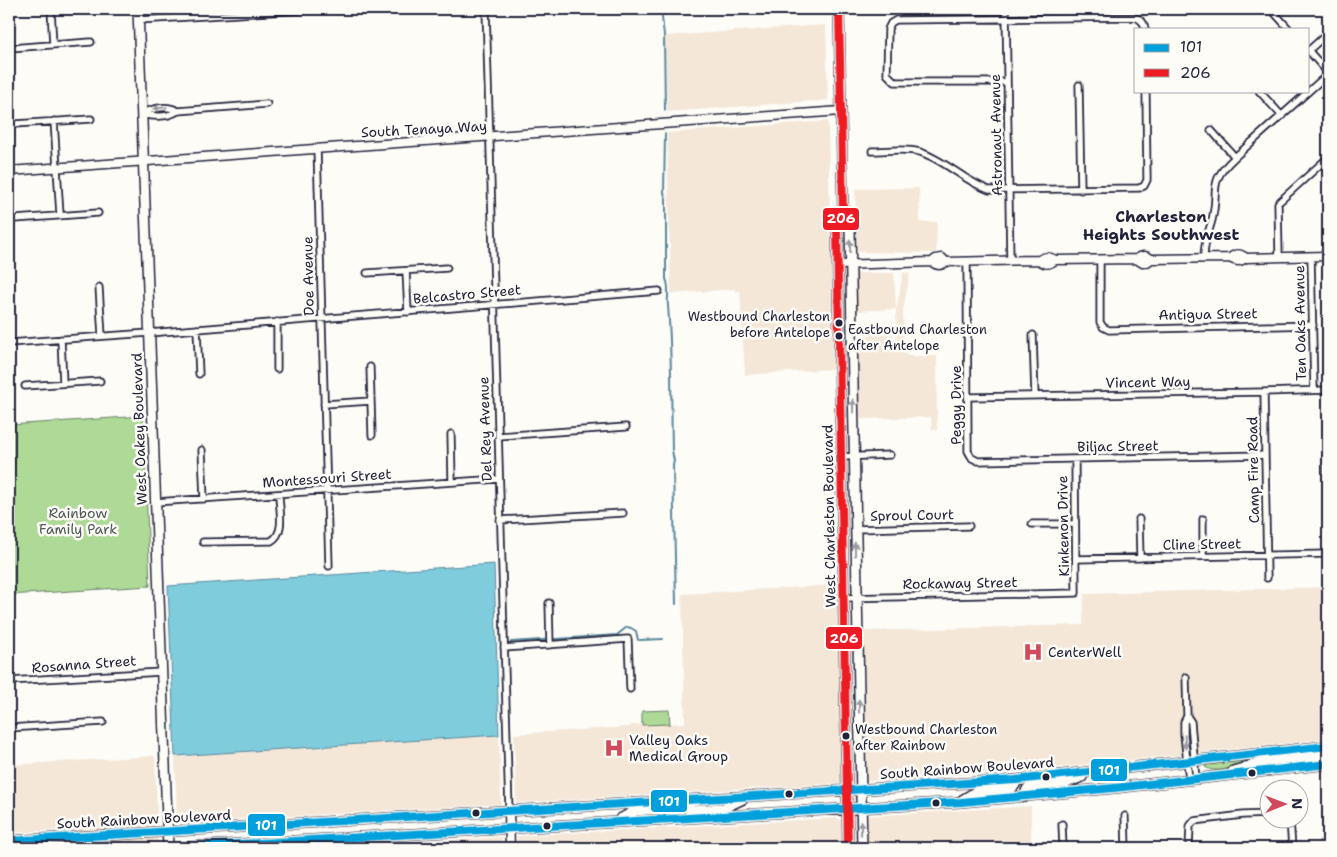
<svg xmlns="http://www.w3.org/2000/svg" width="1337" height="857" viewBox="0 0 1337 857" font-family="'Shantell Sans',sans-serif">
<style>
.built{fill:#f4e7d8}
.green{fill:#aed996;stroke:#687e68}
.water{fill:#7fccdd;stroke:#5a889c}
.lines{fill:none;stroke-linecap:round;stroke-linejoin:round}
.stream{stroke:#5a889c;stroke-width:2}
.minor-casing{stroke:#22223b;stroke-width:9}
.tertiary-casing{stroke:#22223b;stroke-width:11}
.secondary-casing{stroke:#22223b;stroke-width:12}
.primary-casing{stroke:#22223b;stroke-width:12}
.minor{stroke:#fdfcf7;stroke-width:5.5}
.tertiary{stroke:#fdfcf7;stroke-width:8}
.secondary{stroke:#fdfcf7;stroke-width:9}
.primary{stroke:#fdfcf7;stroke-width:9}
.bus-1-casing{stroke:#fdfcf7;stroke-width:11}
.bus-2-casing{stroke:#fdfcf7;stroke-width:11}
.bus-1{stroke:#00a0dc;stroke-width:8}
.bus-2{stroke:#ed1b24;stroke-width:8}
.oneway{fill:#9a9aa2}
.bus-dot{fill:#22223b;stroke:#fdfcf7;stroke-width:2}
.labels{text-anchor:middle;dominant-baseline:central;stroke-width:5;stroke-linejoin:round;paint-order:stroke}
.bus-label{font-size:13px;fill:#22223b;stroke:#fdfcf7;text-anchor:start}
.street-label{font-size:14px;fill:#22223b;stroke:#fdfcf7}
.park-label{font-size:14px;fill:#4c5956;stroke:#fdfcf7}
.poi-label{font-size:14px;fill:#22223b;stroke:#fdfcf7;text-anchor:start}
.quarter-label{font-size:16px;font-weight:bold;fill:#22223b;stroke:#fdfcf7}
.line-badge{stroke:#fdfcf7;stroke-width:2}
.badge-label{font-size:14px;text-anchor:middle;font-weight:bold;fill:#fff}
</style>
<rect width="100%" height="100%" fill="#fdfcf7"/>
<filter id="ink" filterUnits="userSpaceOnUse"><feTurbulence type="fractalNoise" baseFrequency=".02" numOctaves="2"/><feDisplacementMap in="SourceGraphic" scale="10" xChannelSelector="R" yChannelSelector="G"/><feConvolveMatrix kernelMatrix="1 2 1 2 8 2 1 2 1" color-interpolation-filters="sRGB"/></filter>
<g filter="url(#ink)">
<path class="built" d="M826,25L828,100L667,112L665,36Z
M828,121L833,369L745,375L740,291H735V289L671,294L667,133Z
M919,188L920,222H937L936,253L859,252L857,249L855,189Z
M856,273H894L896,309L857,311Z
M903,273H910L903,310L904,352L908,356H937V430H932L931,417L860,419L858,340L866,339V335L893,334V339H897L896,311Z
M838,585L841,783L516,803L514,734L630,727L631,725L685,723L682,594Z
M1328,587V739L1065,767L867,781L864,631L1083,625L1084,594Z
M499,735L501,804L177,823L175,756Z
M155,756L158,848H63L61,830L9,833V765Z
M1031,806V848H868V816Z
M837,818L841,821L842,848H517V836Z
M502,837V848H324L380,845Z"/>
<path class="green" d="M143,416L150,586L9,595V425Z
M669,710L670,724L642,725V711Z
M1328,752C1303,755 1270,756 1246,762C1234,766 1217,775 1205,767L1206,765Z"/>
<path class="water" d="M494,564L499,735L175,756L168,586Z"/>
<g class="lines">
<path class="stream" d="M661,9L664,35L665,110
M665,134L664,193L666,198V279C670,287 667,297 668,306C672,354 671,402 672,450L674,461L673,465L676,604
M640,640L663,639
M508,644H511V642L617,635L627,627L631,628L636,631L638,640"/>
<defs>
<path id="minor" d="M51,9L53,45
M486,9L509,811
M1006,9L1010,261
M1271,9L1289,29
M139,20L317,9
M10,48L91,42
M1308,50L1328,73
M1308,51L1328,33
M1007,82H895L887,74L888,29L891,23L896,20L1134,17C1141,19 1144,22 1145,29
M1079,85L1081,190
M1259,91L1282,116
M141,114C154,117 167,118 178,111L267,104
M141,114C153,108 166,104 178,111
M54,121L60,215
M15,124L91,119
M1211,130L1235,157
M317,148L329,566
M872,151C887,151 906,148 920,152C945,160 964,181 989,190L1139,188L1144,186L1147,180L1146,91
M15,219L98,213
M1279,257L1278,203L1323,162
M1311,257L1314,390
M1204,258C1204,241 1208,235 1212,220C1220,188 1206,184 1235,157L1328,74
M1100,259V322L1103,327L1109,330L1313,325
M967,261L968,451L972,458L978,461L1265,455
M406,271L408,312
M367,273L447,268
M99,287L102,336
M277,322V369
M197,329L199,374
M1033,335L1035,396
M61,339L63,383
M9,343L149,333L659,291
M370,367L372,435
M25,386L100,381
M1264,392L1267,578
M969,397L1264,392L1328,390
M324,404L371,401
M451,434L452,481
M498,436L626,427
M202,450L204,499
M841,457L890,455
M1328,462V494
M155,502L499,479
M1139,519L1140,558
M1203,519V556
M500,520L623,513
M1032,524H1075
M855,529L969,526
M203,542L271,541C286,533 279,509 279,494
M1076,559L1328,554
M844,598L1076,593L1075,459
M549,603L550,645
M504,648L628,639L630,689
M1186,677L1187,716L1184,722V735L1189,779
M9,681L161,672
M1187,716L1191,722L1196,779
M9,728L103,722
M1125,816L1126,848
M1290,820L1292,848
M1062,824L1063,848
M1189,848L1190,826L1194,821L1243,815L1270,814"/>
<path id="tertiary" d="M9,171L841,111
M1230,258C1236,253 1240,253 1246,258
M1137,259L1141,262H1147L1151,259L1230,258C1237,262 1240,262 1246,258L1328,256
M1039,260C1045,265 1049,265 1055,260
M932,262C937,266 941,266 946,262L1039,260C1045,256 1049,256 1055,260L1137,259C1142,255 1146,255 1151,259
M838,265L932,262L936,259L942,258L946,262
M509,811L510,848"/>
<path id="secondary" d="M138,9L168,848"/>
<path id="primary" d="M839,9L843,214L837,228L848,848
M843,214L850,228L862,848
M1233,771L1267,761L1328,755
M1024,797L1027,789L1031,787L1063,784L1082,777
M962,800L975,792L1011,789L1015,785L1016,780
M688,817L691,810L724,808L743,799
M620,819L635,811L685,807L690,804L691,800
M9,841L1016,780L1328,746
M174,848L961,802L1114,788L1328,764"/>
</defs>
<use href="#minor" class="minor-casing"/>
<use href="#tertiary" class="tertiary-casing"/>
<use href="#secondary" class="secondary-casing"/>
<use href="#primary" class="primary-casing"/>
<use href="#minor" class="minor"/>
<use href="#tertiary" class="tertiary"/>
<use href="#secondary" class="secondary"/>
<use href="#primary" class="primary"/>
<defs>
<path id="bus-1" d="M9,841L1016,780L1328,746
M174,848L961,802L1114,788L1328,764"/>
<path id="bus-2" d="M839,9L843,214L837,228L848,848"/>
</defs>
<use href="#bus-1" class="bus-1-casing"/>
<use href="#bus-2" class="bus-2-casing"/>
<use href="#bus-1" class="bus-1"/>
<use href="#bus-2" class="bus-2"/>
</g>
<defs><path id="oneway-solid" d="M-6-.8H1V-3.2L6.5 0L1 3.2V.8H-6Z" transform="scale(1.25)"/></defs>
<g class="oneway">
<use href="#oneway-solid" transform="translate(160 108) rotate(174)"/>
<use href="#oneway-solid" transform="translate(850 246) rotate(-91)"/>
<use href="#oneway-solid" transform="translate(853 406) rotate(-91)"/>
<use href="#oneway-solid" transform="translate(855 549) rotate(-91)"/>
<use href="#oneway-solid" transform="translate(859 706) rotate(-91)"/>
<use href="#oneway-solid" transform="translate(1185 742) rotate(87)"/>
<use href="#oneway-solid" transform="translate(861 828) rotate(-91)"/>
</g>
</g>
<defs>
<symbol id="hospital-bare" viewBox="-9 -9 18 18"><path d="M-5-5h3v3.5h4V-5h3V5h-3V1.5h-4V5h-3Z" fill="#d1495b" stroke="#fdfcf7" stroke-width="2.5" paint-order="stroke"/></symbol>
</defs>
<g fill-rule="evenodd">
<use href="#hospital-bare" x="1019" y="638" width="28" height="28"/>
<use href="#hospital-bare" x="600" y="734" width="28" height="28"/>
</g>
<g class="bus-dot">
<circle cx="839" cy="323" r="4.5"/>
<circle cx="839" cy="336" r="4.5"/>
<circle cx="846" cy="736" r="4.5"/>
<circle cx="1252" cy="773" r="4.5"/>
<circle cx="1046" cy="777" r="4.5"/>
<circle cx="789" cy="794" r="4.5"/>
<circle cx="936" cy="803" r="4.5"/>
<circle cx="476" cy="813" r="4.5"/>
<circle cx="547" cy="826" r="4.5"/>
</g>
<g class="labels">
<g class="bus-label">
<text x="830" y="316" text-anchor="end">Westbound Charleston<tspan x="830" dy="16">before Antelope</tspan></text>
<text x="848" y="329">Eastbound Charleston<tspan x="848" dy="16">after Antelope</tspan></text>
<text x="855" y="729">Westbound Charleston<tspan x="855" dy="16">after Rainbow</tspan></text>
</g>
<g class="street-label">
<text transform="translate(424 129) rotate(-3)">South Tenaya Way</text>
<text transform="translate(996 135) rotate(-91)">Astronaut Avenue</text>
<text transform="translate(308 276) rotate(-91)">Doe Avenue</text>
<text transform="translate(467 294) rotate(-5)">Belcastro Street</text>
<text transform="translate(1208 314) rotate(-1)">Antigua Street</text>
<text transform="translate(1300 323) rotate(-91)">Ten Oaks Avenue</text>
<text transform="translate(1148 382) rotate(-1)">Vincent Way</text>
<text transform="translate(956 405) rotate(-90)">Peggy Drive</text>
<text transform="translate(139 429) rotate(-92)">West Oakey Boulevard</text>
<text transform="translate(485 429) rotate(-92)">Del Rey Avenue</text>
<text transform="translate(1118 446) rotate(-1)">Biljac Street</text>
<text transform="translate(1253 470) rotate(-91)">Camp Fire Road</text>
<text transform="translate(327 478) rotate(-4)">Montessouri Street</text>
<text transform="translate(912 515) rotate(-1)">Sproul Court</text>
<text transform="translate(829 516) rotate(-91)">West Charleston Boulevard</text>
<text transform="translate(1063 526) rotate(-91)">Kinkenon Drive</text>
<text transform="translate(1202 544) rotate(-1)">Cline Street</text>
<text transform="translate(960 583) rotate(-1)">Rockaway Street</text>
<text transform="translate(84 664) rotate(-4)">Rosanna Street</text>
<text transform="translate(967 768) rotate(-4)">South Rainbow Boulevard</text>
<text transform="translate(144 819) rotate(-3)">South Rainbow Boulevard</text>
</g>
<g class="park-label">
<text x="78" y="513">Rainbow<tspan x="78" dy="16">Family Park</tspan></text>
</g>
<g class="poi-label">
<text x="1048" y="652">CenterWell</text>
<text x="629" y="740">Valley Oaks<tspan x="629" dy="16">Medical Group</tspan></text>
</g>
<g class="quarter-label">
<text x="1161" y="216">Charleston<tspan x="1161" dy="18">Heights Southwest</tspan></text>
</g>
</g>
<g class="line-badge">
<rect x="822" y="207" width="38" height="24" rx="5" fill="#ed1b24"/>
<rect x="825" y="626" width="38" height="24" rx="5" fill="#ed1b24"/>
<rect x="1090" y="758" width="38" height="24" rx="5" fill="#00a0dc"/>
<rect x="650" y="789" width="38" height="24" rx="5" fill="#00a0dc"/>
<rect x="247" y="813" width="39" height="24" rx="5" fill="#00a0dc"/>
</g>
<g class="badge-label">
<text x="841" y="223">206</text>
<text x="844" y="643">206</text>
<text x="1109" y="775">101</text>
<text x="669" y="806">101</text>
<text x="266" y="830">101</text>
</g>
<rect width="1337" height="857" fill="none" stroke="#fdfcf7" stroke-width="30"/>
<rect x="15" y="15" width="1307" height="827" fill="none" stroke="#22223b" stroke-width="2" filter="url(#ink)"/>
<rect x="1134" y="28" width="175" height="65" fill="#fdfcf7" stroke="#a5a5ac"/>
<rect x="1144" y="44" width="25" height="8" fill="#00a0dc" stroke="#a5a5ac"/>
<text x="1180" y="52" font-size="15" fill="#22223b">101</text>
<rect x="1144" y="69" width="25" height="8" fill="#ed1b24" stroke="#a5a5ac"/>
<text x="1180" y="78" font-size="15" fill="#22223b">206</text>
<g transform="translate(1284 804) rotate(89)"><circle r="24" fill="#fdfcf7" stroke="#a5a5ac"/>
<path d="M0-4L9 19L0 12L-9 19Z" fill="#d1495b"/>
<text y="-8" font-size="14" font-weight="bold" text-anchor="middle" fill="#22223b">N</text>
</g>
</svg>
